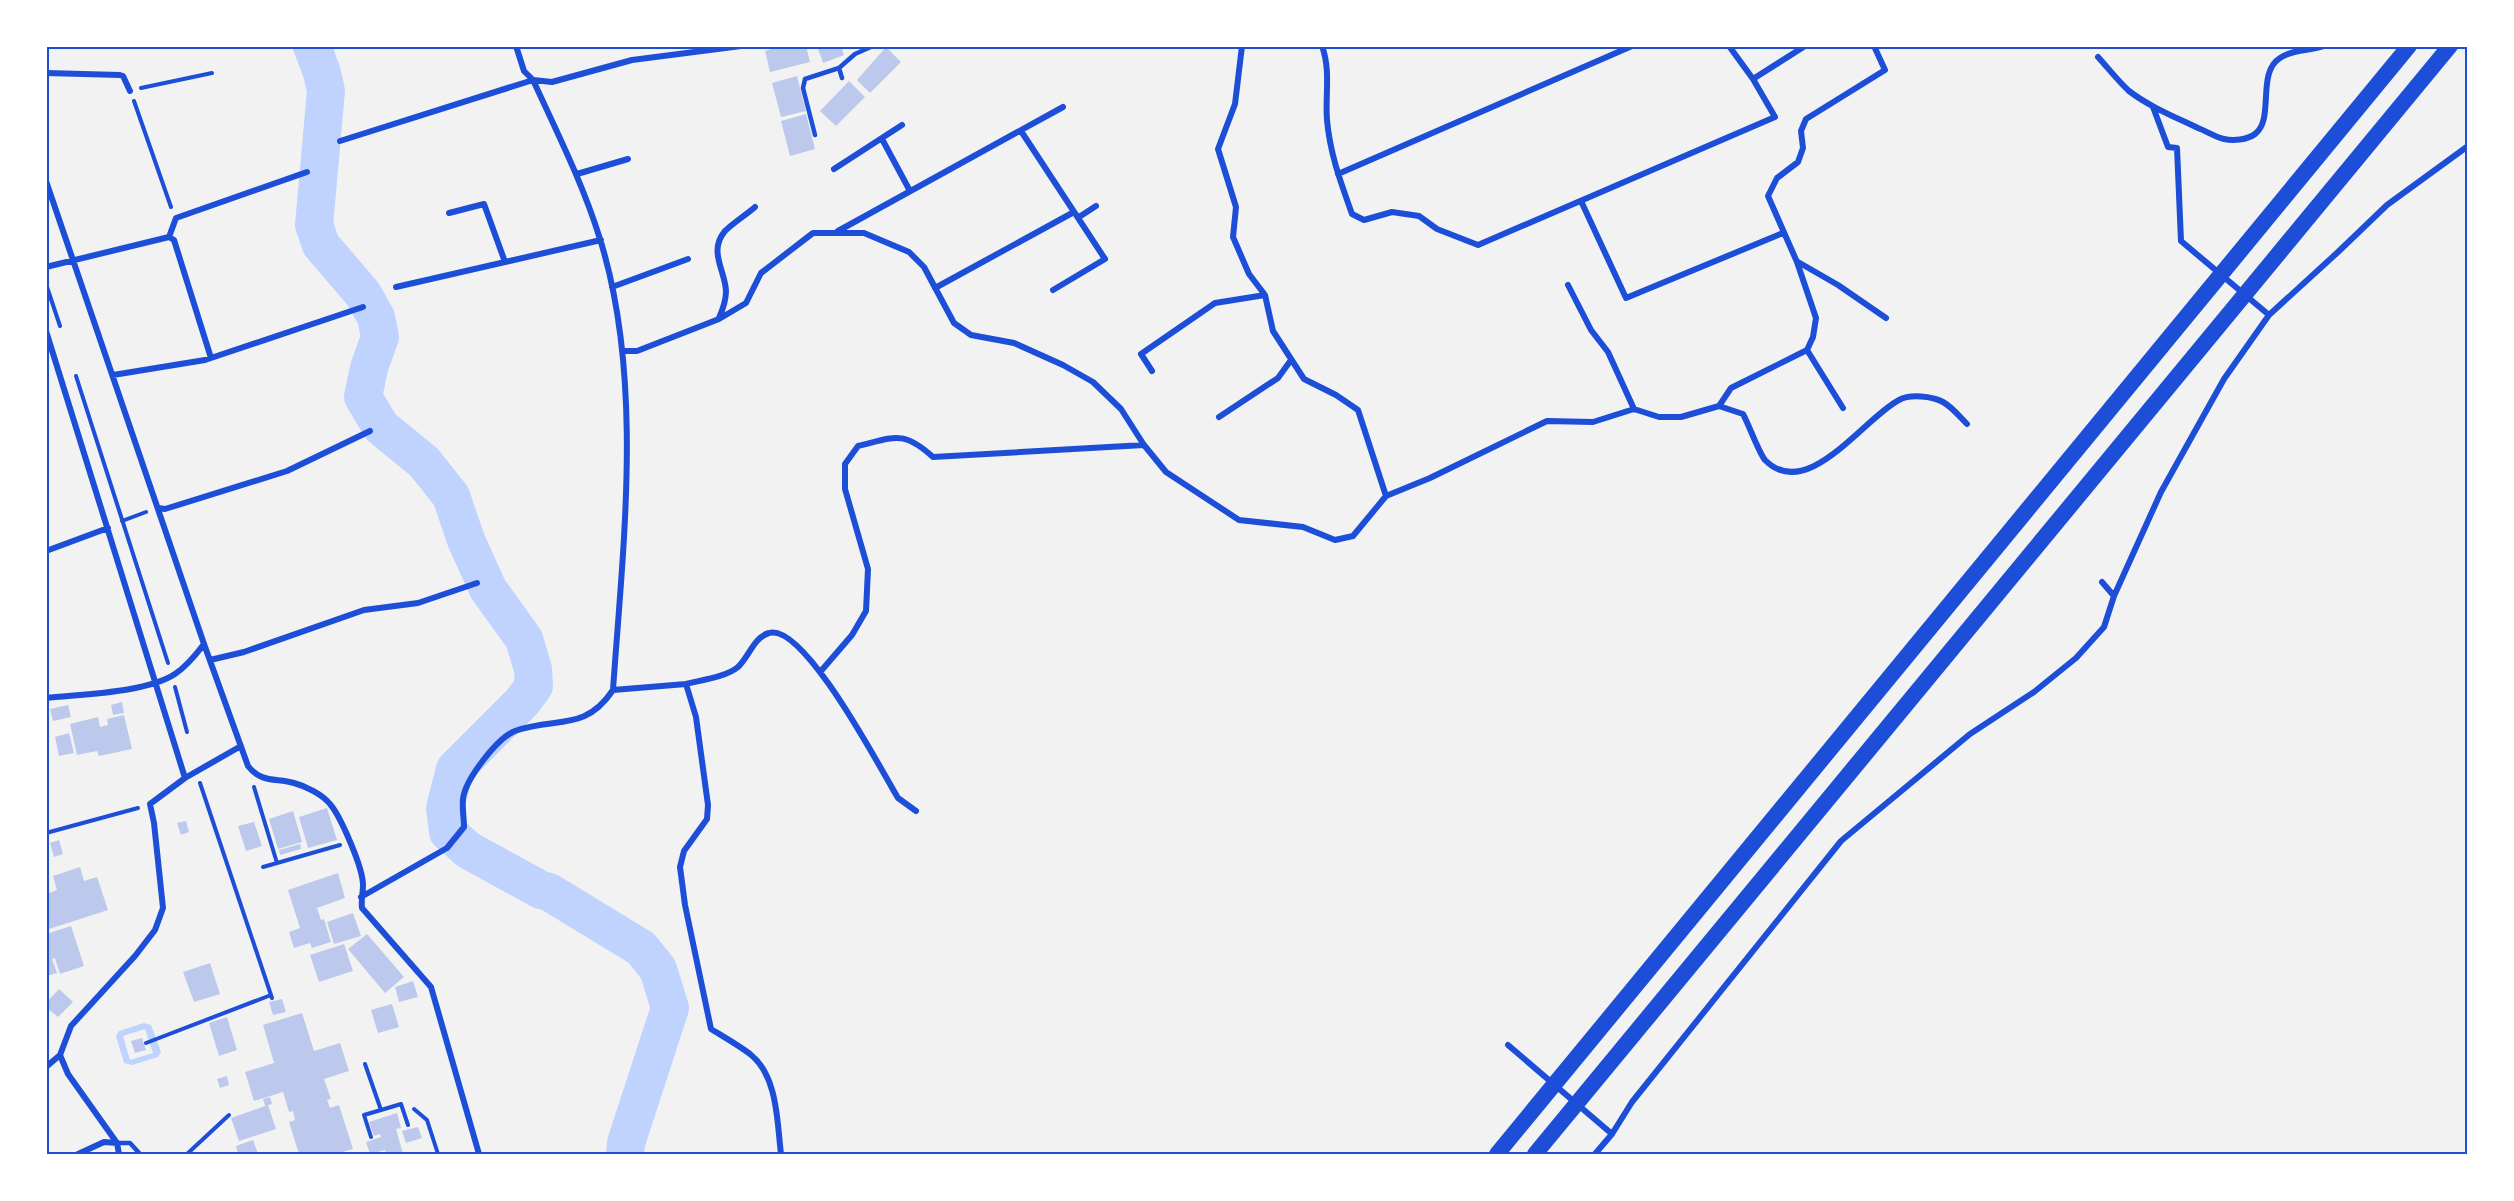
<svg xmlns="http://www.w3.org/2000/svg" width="2514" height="1201" viewBox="0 0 2514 1201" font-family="'Noto Serif',serif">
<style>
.water{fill:#bfd3fe;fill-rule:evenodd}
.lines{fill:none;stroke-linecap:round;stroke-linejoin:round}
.river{stroke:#bfd3fe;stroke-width:38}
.building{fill:#bdc9ec}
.path{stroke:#1d4ed8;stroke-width:4}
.service{stroke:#1d4ed8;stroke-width:4.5}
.minor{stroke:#1d4ed8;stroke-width:6}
.motorway{stroke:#1d4ed8;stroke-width:16}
.neatline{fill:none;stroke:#1d4ed8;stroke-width:2}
</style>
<rect width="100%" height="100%" fill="#f2f2f2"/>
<path class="water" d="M144,1023L151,1025L161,1052L158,1057L132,1065L124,1063L116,1036L119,1031ZM145,1029L153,1053L130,1060L123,1036Z"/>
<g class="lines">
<path class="river" d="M312,46L322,73L326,91L314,225L321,245L363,294L376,317L380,337L369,368L363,397L381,427L424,462L451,496L466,540L488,589L524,639L533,669L534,686L522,702L455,769L445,808L448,832L468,850L541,890L549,892L641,948L658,969L670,1008L626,1143L625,1154"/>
</g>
<path class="building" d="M782,46H806L810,62L770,72L765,51Z
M817,46H841L844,55L823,63Z
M886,47L901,62L870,93L857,80Z
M797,76L806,111L781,117L772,83Z
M849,81L865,97L836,126L820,111Z
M806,114L815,149L790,156L781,121Z
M122,702L124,713L113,715L111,705Z
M68,705L71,717L53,721L50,709Z
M124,715L132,749L99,756L97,751L77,755L70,724L98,717L100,727L108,725L107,719Z
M69,733L74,753L59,756L55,737Z
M327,808L337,840L308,848L299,817Z
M293,811L302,842L278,849L269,819Z
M186,821L189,832L181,835L177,823Z
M254,822L262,846L246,851L238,826Z
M59,840L63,854L54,857L50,843Z
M300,844L301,849L280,855L279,850Z
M80,867L84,881L97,877L108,910L46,930V894L57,890L53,876Z
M338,873L345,898L317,908L321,920L324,919L331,942L312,948L310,943L294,948L289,932L300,928L288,890Z
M353,913L361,936L334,944L327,922Z
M71,926L84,966L60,974L55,958L52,959L57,973L46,976V934Z
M367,934L404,977L385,993L348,949Z
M344,944L353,971L319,982L310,955Z
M210,963L220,994L194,1002L183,972Z
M413,981L418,997L399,1002L395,987Z
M59,989L73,1002L58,1017L46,1007V1003Z
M282,999L286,1012L273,1015L269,1002Z
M392,1004L399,1027L378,1033L371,1010Z
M302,1013L314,1051L340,1043L349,1071L324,1079L331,1099L327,1100L330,1108L339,1105L353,1149L335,1154H299L289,1122L295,1120L293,1111L289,1112L283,1092L254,1101L245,1072L274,1063L263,1025Z
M227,1017L237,1050L219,1056L209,1023Z
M142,1038L146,1050L135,1053L131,1041Z
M227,1076L229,1085L220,1088L217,1079Z
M270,1097L272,1104L268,1105L276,1129L239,1141L231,1118L265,1106L263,1099Z
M397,1113L401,1128L396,1129L403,1154H386L385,1150L370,1154L366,1142L381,1137L380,1134L374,1136L369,1122Z
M418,1127L422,1138L406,1143L402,1131Z
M253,1140L258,1154H238L236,1146Z"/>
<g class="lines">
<path class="path" d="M141,88L212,73
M134,101L171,207
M46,284L60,326
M76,376L168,663
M122,521L146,512
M175,687L187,732
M200,783L272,998
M254,787L277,863L340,845
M46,833L138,808
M263,867L277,863
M146,1043L271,995
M365,1064L381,1110L364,1115L371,1137
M414,1109L427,1120L438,1154
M381,1110L401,1104L408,1125
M187,1154L229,1115"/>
<path class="service" d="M839,68L842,78
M815,135L803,88L805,79L839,68L855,54L873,46
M117,1143H130L140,1154"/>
<path class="minor" d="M1242,46L1235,104L1218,149L1236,207L1233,237L1249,274L1265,295L1273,331L1304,379L1336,395L1358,410L1386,496
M1322,46C1331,71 1325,95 1327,120C1330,154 1341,183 1352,214L1364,220L1392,212L1419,216L1437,229L1478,245L1775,117L1753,79L1729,46
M2098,57C2108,68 2118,81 2129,91C2150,107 2175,117 2198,128C2206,131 2215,137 2224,139C2233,141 2247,140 2255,134C2275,119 2256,73 2280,58C2293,49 2310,51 2324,46
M46,73L120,75L123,76L130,91
M1753,79L1805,46
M2153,107L2168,147L2177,148L2181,241L2269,315
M1021,131L1105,259L1053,290
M882,139L910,191
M340,141L533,80L552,82L632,60L741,46
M834,169L902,125
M577,174L628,159
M1338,174L1632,46
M46,181L204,644L248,766C261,783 275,778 294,783C305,786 322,794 330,804C341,817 363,868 363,885C363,893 361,900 362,908L431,987L479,1154
M1581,201L1626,298L1783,233
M449,213L484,204L505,262
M1079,217L1096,206
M838,231L1063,107
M169,237L174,240L211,358
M1798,262L1838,285L1886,318
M46,267L169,237L176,218L307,172
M1568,285L1591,330L1608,352L1634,409
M396,287L601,240
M612,287L688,259
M935,288L1074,212
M719,318C723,309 726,301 726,291C725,270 708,251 725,231C734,222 746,215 755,207
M46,331L185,778
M1807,350L1843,408
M623,351H637L719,319L746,303L761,273L813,233H864L909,252L924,267L954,323L971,335L1014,343L1063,365L1093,382L1121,409L1144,445L1166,472L1239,520L1303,527L1335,540L1353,536L1386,496L1430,478L1547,421L1593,422L1634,409L1659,417H1681L1719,406L1743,414C1749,425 1759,453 1765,460C1807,503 1864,418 1899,400C1910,394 1932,396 1943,402C1952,407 1960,417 1967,424
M1152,371L1141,354L1215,303L1265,295
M113,375L205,360L363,307
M1719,406L1731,388L1807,350L1813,337L1816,318L1797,262L1768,196L1777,178L1798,162L1803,148L1801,131L1806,119L1885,70L1874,46
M1219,417L1278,378L1291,360
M158,508L165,509L287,471L370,431
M46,551L108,528
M2102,582L2114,596
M210,660L244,652L364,610L418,603L477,583
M821,671L852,635L866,611L868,569L845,489V464L858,446C895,437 903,430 933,457L1144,445
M686,684C702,680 726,677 738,667C749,657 754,637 769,633C804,622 881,770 898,798L916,811
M613,690L686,684L696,717L708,805L707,819L684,851L680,867L685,905L711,1029C724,1037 738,1045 750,1054C778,1076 777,1122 781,1154
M46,698C81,694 146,693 175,674C187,666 195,656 204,644
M361,897L447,848L464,827C464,818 462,808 463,799C465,780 497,738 515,731C556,716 584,733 613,690C623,545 644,380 600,239C583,184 557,132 533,80L524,71L516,46
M1508,1045L1612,1134
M60,1055L68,1074L117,1143L119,1154
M46,1067L60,1055L71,1026L135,956L155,930L163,908L154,823L150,804L185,778L241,746
M78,1154L104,1142L117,1143
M1595,1154L1612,1134L1632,1102L1841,841L1970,734L2034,692L2076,658L2104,627L2114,596L2161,492L2224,379L2269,315L2338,252L2387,205L2468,146"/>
<path class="motorway" d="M1497,1154L2409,46
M1535,1154L2450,46"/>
</g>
<rect width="2514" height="1201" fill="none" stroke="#ffffff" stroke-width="96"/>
<rect x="48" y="48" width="2418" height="1105" class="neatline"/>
</svg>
